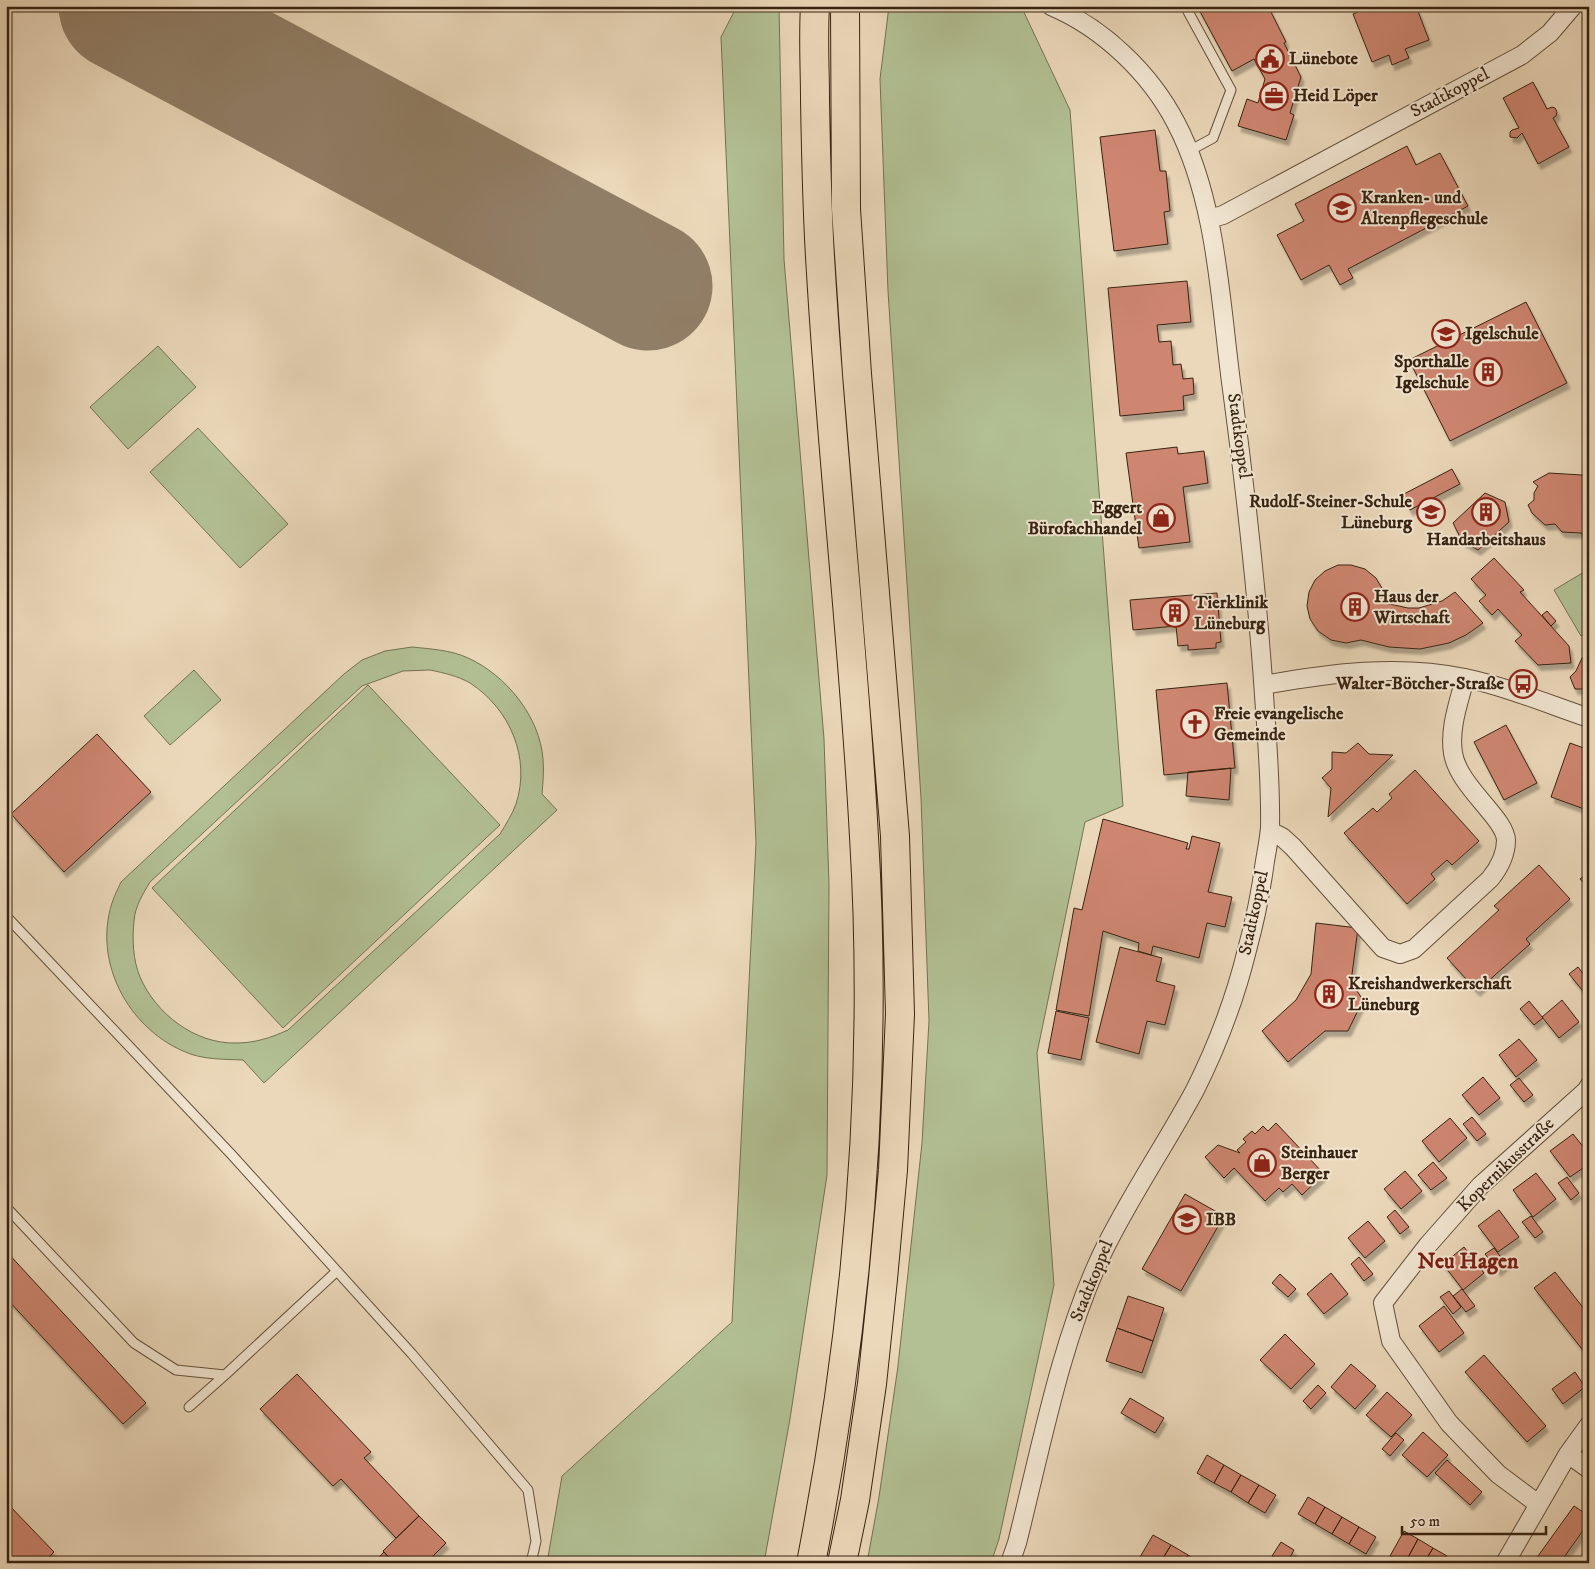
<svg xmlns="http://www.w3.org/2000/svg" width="1595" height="1569" viewBox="0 0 1595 1569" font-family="'IM FELL DW Pica',serif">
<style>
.green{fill:#b2c094;stroke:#747252;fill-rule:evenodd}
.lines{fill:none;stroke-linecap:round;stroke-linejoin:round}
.runway{stroke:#917e66;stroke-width:129}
.building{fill:#ce8671;stroke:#372311;filter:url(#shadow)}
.lane-casing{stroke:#64503b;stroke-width:11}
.street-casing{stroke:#64503b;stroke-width:20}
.highway-casing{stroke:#372311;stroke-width:30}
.lane{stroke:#f2e6d2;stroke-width:9}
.street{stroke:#f2e6d2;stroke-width:18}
.highway{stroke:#ebd8ba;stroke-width:28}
.labels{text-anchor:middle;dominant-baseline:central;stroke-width:4;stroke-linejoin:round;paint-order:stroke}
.poi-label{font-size:18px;font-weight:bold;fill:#372311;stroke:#f2e6d2;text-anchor:start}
.street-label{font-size:18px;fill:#372311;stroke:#f2e6d2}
.district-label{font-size:22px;font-weight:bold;fill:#7a1f14;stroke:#f2e6d2}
</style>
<defs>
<filter id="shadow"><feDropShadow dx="3" dy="5.5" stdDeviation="1" flood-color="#0004"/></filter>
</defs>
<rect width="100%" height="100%" fill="#ebd8ba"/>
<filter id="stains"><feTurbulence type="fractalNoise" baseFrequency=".004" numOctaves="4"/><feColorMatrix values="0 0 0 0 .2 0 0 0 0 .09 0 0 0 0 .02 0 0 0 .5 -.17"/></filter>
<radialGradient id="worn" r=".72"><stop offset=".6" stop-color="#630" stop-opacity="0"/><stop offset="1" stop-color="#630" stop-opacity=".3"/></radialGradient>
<path class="green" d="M737,6H779L784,259L824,739L829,884L827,1175L790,1419L764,1563H547L562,1476L732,1322L756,843L721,37Z
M889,6H1021L1070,110L1123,806L1085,822L1037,1053L1054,1285L999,1539L991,1563H867L879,1497L898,1366L922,1143L929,1021L921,798L888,291L880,79Z
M158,346L196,387L128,449L90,407Z
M198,428L288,524L240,568L150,472Z
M1584,572L1589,581V631L1581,636L1554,590Z
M412,647C431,649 451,650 468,658C506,675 540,717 543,759C544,771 543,783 542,794L557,810L264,1083L243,1060C223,1059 202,1060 183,1051C128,1027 93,962 112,903C114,896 118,889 121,882L344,674L362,660L385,651ZM430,670C444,673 458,676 470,683C510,709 531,758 516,804C512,815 506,824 500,834L288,1030C270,1038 255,1043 236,1043C195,1044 156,1014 140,977C133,960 132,939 134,921C135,906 143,894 150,882L362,686L403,671Z
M194,670L221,700L170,745L144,716Z
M368,685L500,825L283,1028L152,888Z"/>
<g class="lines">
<path class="runway" d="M123,6L648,286"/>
</g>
<path class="building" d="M1197,6H1268L1286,42L1284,43L1301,77L1290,113L1294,115L1286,140L1238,126L1247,99L1258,103L1265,79L1254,59L1232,71Z
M1373,6H1416L1429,40L1405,49L1409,58L1399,62L1392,65L1389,55L1372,62L1353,14Z
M1533,82L1547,109L1552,107L1555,108L1557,112L1556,116L1553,118L1569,147L1538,164L1522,133L1517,138L1510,137V132L1512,130L1519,128L1503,98Z
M1155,130L1160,171H1166L1170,211L1164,212L1168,244L1114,251L1100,137Z
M1407,146L1416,165L1440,153L1468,206L1348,269L1353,278L1340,285L1329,265L1301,280L1277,235L1304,221L1295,204Z
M1187,281L1191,322L1157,325L1159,342L1171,341L1173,365L1181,364L1183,379L1193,378L1194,394L1183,396L1184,410L1120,416L1108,288Z
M1526,302L1567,383L1450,441L1409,360Z
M1177,447L1178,454L1204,451L1208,483L1183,487L1190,542L1139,548L1126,453Z
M1452,469L1460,484L1410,510L1402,495Z
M1549,473L1582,475L1589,479V537L1585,538L1581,533L1562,532L1555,524L1545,525L1532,513L1528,505L1534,500V493L1538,486L1533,482Z
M1485,493L1505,502L1509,522L1478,550L1462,541L1453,523Z
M1494,558L1524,590L1520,592L1569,646L1571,663L1538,665L1515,641L1522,635L1498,609L1492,615L1479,601L1486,595L1471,579Z
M1338,565H1351L1365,569L1376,578L1383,590L1385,603L1408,608H1419L1442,601L1455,592L1483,623L1466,635L1449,643L1420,649L1389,647L1361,640L1346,643L1331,640L1318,631L1310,619L1307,606L1309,592L1315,580L1325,571Z
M1217,593L1221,642L1216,643V648L1188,650V645L1178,646L1176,626L1133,630L1130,600Z
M1547,611L1556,621L1551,626L1542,615Z
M1589,652V683L1582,689H1575L1570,677L1576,671L1582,658Z
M1227,683L1235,768L1164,775L1156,690Z
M1506,725L1537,783L1504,800L1474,742Z
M97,734L151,792L64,872L11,814Z
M1358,743L1369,754L1393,755L1328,817L1331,788L1322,778L1332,769V752L1346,753Z
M1570,743L1589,750V806L1587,810L1551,797Z
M1231,768L1229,800L1186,796L1188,772Z
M1415,770L1479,841L1452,865L1447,860L1431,874L1435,879L1407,904L1344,833L1373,808L1377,812L1392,798L1389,794Z
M1103,819L1188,843L1186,849H1189L1192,836L1220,843L1208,892L1232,897L1225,927L1207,923L1199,958L1153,946L1151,955L1138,951L1139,943L1103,931L1089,1016L1056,1010L1074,908L1082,910Z
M1539,865L1570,899L1526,939L1530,944L1477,991L1447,958L1499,910L1494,906Z
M1589,872V889L1580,879Z
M1316,923L1358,928L1351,982L1363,1000L1348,1031H1325L1288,1062L1262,1031L1296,1000L1311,974Z
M1120,947L1162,958L1156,981L1175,986L1165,1025L1147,1021L1139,1054L1096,1042Z
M1578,967L1589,981V986L1583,991L1569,974Z
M1562,1000L1579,1022L1559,1038L1542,1017Z
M1529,1001L1543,1018L1534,1025L1520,1009Z
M1056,1011L1089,1018L1081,1060L1048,1053Z
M1519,1039L1537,1060L1516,1077L1499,1055Z
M1483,1077L1500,1098L1479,1115L1462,1095Z
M1519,1078L1533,1095L1524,1102L1510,1085Z
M1472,1117L1486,1134L1477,1141L1463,1124Z
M1450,1118L1467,1138L1439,1162L1422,1141Z
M1276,1123L1324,1174L1302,1195L1292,1184L1283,1192L1279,1188L1265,1201L1234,1168L1224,1178L1205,1157L1218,1145L1240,1153L1237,1150L1246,1142L1243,1139L1252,1131L1255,1134L1263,1126L1268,1131Z
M1573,1134L1589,1154V1164L1570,1177L1550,1151Z
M1433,1162L1447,1178L1431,1190L1418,1175Z
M1405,1171L1422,1191L1401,1209L1384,1189Z
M1536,1173L1556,1199L1533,1217L1513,1190Z
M1567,1177L1579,1193L1571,1200L1558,1183Z
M1185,1194L1224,1216L1181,1291L1142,1269Z
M1395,1210L1409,1227L1400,1234L1387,1217Z
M1499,1210L1519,1237L1498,1252L1478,1226Z
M1531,1216L1543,1232L1535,1238L1522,1222Z
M1368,1221L1385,1241L1365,1258L1348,1238Z
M1464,1247L1484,1273L1463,1290L1443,1264Z
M1494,1248L1506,1264L1498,1271L1485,1254Z
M6,1251L146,1403L123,1424L6,1298Z
M1359,1257L1373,1274L1364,1281L1351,1264Z
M1555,1272L1589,1315V1358L1534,1288Z
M1331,1273L1348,1294L1324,1314L1307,1294Z
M1280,1274L1296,1289L1288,1297L1272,1283Z
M1462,1289L1475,1306L1466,1312L1453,1296Z
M1449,1291L1461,1307L1453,1314L1440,1297Z
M1128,1296L1164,1308L1153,1341L1117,1328Z
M1444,1306L1464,1333L1439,1352L1419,1326Z
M1117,1328L1153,1341L1142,1373L1106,1361Z
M1285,1334L1315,1364L1291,1389L1260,1360Z
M1484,1355L1546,1426L1527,1442L1465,1372Z
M1351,1364L1376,1386L1355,1409L1331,1387Z
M1575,1372L1585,1387L1563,1404L1552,1389Z
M297,1374L371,1452L364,1458L419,1516L396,1538L341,1479L333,1486L260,1409Z
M1318,1385L1326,1393L1311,1409L1303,1401Z
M1387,1392L1412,1415L1391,1437L1366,1415Z
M1130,1398L1164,1418L1155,1433L1121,1413Z
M1423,1432L1448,1455L1427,1477L1402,1455Z
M1396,1433L1404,1440L1390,1456L1382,1449Z
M1207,1455L1224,1465L1214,1483L1197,1473Z
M1447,1460L1482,1492L1470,1505L1435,1473Z
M1224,1465L1241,1475L1231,1492L1214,1483Z
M1241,1475L1259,1485L1248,1503L1231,1492Z
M1259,1485L1276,1495L1265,1513L1248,1503Z
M1308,1497L1325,1507L1315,1524L1298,1514Z
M6,1502L54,1552L43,1563H6Z
M1574,1506L1589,1516V1522L1560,1563H1533Z
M1325,1507L1342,1517L1332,1534L1315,1524Z
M419,1516L446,1543L426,1563H394L383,1551Z
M1342,1517L1359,1527L1349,1544L1332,1534Z
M1359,1527L1376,1537L1366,1554L1349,1544Z
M1404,1531L1418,1539L1405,1563H1401L1390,1556Z
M1153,1535L1171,1545L1160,1563H1149L1140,1557Z
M1418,1539L1433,1548L1424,1563H1405Z
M1281,1542L1294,1550L1287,1563L1272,1556Z
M1171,1545L1188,1555L1184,1563H1160Z
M1433,1548L1447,1556L1443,1563H1424Z
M384,1552L394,1563H373Z
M1188,1555L1201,1563H1184Z"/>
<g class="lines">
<defs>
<path id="lane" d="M1185,6L1231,90L1213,138L1189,151
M6,916L231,1154L412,1354L528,1490L536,1541L531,1563
M6,1207L134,1343L176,1370L225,1375L189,1407
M225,1375L337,1271"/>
<path id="street" d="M1209,219L1223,215L1522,55L1550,33L1573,6
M1264,685C1330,673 1398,664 1465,678C1507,687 1548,704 1589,718
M1270,831L1282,837L1293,847L1383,948L1400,954L1414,949L1490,879C1499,868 1506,855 1506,840C1505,818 1458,786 1453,753C1449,728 1459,702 1465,678
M1568,1454L1589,1469
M1538,1504L1498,1474L1449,1423L1391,1341L1383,1303L1428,1245L1480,1186L1587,1090L1589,1086
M1010,1563L1017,1543C1041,1448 1060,1344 1101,1256C1128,1199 1165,1146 1195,1090C1217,1046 1235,999 1247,950C1255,921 1261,891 1265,861C1267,850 1269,839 1270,828C1271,784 1267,739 1264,695C1257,590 1245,486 1231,382C1220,297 1216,199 1176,123C1150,73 1103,28 1051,6
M1505,1563L1568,1454L1589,1425"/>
<path id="highway" d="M811,1563C858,1322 879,1082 864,837C854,648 832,461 821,273C817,215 816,158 815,100C815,69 813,37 815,6
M842,1563L855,1500L872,1384L883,1279L893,1170L900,1014L895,836L857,374L846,209L845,6"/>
</defs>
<use href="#lane" class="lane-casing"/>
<use href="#street" class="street-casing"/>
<use href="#highway" class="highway-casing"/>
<use href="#lane" class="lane"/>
<use href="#street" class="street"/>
<use href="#highway" class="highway"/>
</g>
<defs>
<symbol id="civic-ring" viewBox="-11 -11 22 22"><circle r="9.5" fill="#f2e6d2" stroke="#8f2418" stroke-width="1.5"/><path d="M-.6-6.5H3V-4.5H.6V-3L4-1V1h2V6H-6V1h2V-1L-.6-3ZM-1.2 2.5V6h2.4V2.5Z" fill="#8f2418"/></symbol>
<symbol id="office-ring" viewBox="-11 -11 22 22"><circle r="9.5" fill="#f2e6d2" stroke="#8f2418" stroke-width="1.5"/><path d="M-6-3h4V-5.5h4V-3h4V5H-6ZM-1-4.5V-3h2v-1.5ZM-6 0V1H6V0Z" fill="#8f2418"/></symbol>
<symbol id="university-ring" viewBox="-11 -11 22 22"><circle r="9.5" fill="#f2e6d2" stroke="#8f2418" stroke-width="1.5"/><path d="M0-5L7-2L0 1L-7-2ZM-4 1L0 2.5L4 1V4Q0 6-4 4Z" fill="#8f2418"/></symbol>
<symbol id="school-ring" viewBox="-11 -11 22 22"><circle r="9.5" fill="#f2e6d2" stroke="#8f2418" stroke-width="1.5"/><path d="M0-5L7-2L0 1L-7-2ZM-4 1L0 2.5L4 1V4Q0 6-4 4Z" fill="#8f2418"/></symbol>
<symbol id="building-ring" viewBox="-11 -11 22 22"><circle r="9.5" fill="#f2e6d2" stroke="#8f2418" stroke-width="1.5"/><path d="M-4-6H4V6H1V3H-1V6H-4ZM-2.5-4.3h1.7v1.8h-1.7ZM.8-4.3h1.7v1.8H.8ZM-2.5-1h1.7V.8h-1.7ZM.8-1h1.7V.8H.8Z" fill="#8f2418"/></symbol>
<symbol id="shop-ring" viewBox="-11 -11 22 22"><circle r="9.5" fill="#f2e6d2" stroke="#8f2418" stroke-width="1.5"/><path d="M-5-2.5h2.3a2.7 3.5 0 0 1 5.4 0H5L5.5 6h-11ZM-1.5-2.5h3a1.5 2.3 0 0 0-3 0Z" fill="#8f2418"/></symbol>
<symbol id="bus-ring" viewBox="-11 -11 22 22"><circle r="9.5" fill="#f2e6d2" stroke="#8f2418" stroke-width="1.5"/><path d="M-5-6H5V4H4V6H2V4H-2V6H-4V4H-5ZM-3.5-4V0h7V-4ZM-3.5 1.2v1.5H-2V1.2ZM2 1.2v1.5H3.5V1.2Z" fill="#8f2418"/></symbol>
<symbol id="church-ring" viewBox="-11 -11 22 22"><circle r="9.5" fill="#f2e6d2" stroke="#8f2418" stroke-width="1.5"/><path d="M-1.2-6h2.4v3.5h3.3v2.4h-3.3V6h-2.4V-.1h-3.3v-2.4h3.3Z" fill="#8f2418"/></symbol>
</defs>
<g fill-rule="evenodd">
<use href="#civic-ring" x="1254" y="43" width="32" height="32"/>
<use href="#office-ring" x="1258" y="80" width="32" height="32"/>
<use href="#university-ring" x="1326" y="192" width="32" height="32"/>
<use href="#school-ring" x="1430" y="318" width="32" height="32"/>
<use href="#building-ring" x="1472" y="356" width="32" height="32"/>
<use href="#school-ring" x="1415" y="496" width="32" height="32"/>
<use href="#building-ring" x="1470" y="496" width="32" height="32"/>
<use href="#shop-ring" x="1145" y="502" width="32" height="32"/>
<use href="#building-ring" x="1339" y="591" width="32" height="32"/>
<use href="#building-ring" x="1159" y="597" width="32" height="32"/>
<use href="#bus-ring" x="1507" y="668" width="32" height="32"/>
<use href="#church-ring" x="1179" y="708" width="32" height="32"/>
<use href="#building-ring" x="1313" y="978" width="32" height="32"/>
<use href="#shop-ring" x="1246" y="1147" width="32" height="32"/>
<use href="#university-ring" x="1171" y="1204" width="32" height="32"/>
</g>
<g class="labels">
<g class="poi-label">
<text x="1289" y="59">Lünebote</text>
<text x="1293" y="96">Heid Löper</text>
<text x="1361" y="198">Kranken- und<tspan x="1361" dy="21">Altenpflegeschule</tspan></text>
<text x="1465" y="334">Igelschule</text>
<text x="1469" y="362" text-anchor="end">Sporthalle<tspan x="1469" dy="21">Igelschule</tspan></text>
<text x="1412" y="502" text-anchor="end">Rudolf-Steiner-Schule<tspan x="1412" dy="21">Lüneburg</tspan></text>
<text x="1142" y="508" text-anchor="end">Eggert<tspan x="1142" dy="21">Bürofachhandel</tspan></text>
<text x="1486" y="540" text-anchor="middle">Handarbeitshaus</text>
<text x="1374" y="597">Haus der<tspan x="1374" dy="21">Wirtschaft</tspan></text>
<text x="1194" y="603">Tierklinik<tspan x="1194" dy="21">Lüneburg</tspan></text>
<text x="1504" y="684" text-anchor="end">Walter-Bötcher-Straße</text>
<text x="1214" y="714">Freie evangelische<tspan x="1214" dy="21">Gemeinde</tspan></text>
<text x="1348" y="984">Kreishandwerkerschaft<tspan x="1348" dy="21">Lüneburg</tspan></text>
<text x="1281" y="1153">Steinhauer<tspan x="1281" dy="21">Berger</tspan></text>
<text x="1206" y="1220">IBB</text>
</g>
<g class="street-label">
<text transform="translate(1450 93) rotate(-28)">Stadtkoppel</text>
<text transform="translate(1239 436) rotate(82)">Stadtkoppel</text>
<text transform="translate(1254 913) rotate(-78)">Stadtkoppel</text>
<text transform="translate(1506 1165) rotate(-44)">Kopernikusstraße</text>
<text transform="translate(1092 1281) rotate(-68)">Stadtkoppel</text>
</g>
<g class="district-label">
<text x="1468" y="1261">Neu Hagen</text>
</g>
</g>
<rect width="1595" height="1569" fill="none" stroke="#ebd8ba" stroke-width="25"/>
<rect x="8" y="8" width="1580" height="1554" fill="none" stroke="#372311" stroke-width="2.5"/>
<rect x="12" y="12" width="1570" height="1544" fill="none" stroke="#372311"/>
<path d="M1402 1526v8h144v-8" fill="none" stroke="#372311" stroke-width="2.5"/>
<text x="1410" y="1526" font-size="15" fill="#372311" stroke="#f2e6d2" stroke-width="4" paint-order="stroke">50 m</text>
<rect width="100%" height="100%" filter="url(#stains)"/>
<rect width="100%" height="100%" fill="url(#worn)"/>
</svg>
